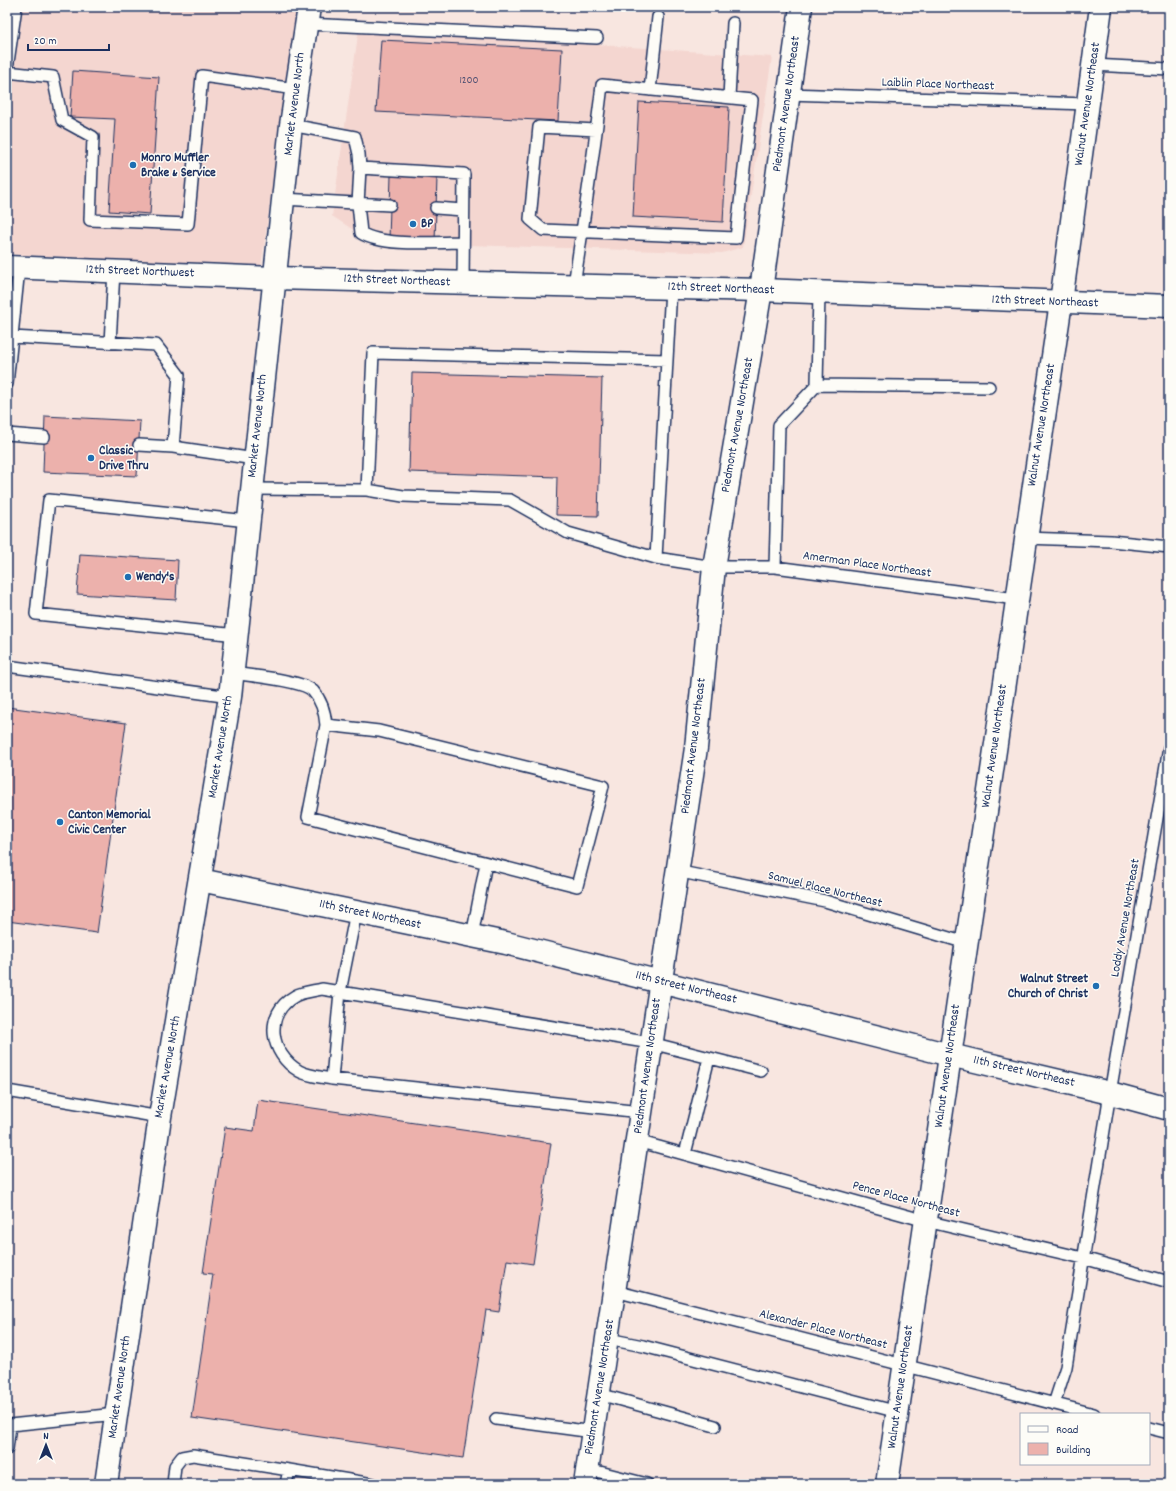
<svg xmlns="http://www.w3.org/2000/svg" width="1176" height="1491" viewBox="0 0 1176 1491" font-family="Dekko,sans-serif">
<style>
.built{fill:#f4d6d0}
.building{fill:#ecb1ac;stroke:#1b2f5e}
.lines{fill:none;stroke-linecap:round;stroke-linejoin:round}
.service-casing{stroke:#1b2f5e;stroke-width:14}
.minor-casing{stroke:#1b2f5e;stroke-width:25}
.tertiary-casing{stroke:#1b2f5e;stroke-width:25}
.secondary-casing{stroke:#1b2f5e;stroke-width:25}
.primary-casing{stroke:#1b2f5e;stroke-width:25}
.service{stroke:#fdfcf7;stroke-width:11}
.minor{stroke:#fdfcf7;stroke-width:22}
.tertiary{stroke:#fdfcf7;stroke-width:22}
.secondary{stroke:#fdfcf7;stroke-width:22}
.primary{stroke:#fdfcf7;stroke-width:22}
.poi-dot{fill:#1f6fb2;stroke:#fdfcf7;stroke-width:1.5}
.labels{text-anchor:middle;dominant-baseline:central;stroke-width:3;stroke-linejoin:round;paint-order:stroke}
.number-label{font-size:11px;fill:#4f5072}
.street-label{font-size:13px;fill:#1b2f5e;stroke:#fdfcf7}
.poi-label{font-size:13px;font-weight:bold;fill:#1b2f5e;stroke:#fdfcf7;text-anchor:start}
</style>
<rect width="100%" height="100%" fill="#f8e6e0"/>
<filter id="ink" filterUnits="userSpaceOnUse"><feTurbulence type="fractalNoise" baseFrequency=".025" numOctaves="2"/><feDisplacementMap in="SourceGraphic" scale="8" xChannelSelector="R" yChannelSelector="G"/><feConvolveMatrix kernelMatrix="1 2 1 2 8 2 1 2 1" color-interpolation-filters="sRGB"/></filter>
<g filter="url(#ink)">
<path class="built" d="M7,7H298L261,267L7,254Z
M359,28L772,57L743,247L722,253L372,242L332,216Z"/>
<path class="building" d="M381,40L562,49L558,121L376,112Z
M73,71L159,77L150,214L109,211L115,119L70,117Z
M639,102L729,107L723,222L633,217Z
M391,176L437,177L435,241L389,239Z
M412,373L602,378L598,516L556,515L557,477L409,472Z
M45,416L140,421L137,476L43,472Z
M80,554L178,560L176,600L77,594Z
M7,707L126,723L97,933L7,921Z
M258,1100L551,1143L533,1264L507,1260L499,1312L486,1310L463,1458L192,1418L213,1274L203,1273L225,1127L254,1131Z"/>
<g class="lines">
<defs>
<path id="service" d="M306,24L597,38
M1093,65L1169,69
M7,69L16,7
M7,72L53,77L62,120L93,137L90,220L188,224L202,76L296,89
M650,90L658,17
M788,94L1087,104
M729,97L733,23
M291,125L355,137L359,154L360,168L464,174L463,283
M360,168L358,204L361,233C384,247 435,242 463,242
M283,199L390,205
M436,208L463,210
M574,285C584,219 594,152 602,85L752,100L736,238L543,230L530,219L539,127L596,130
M671,288L656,558L714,567H775L1016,599
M12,337L156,345L179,375L173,447L255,459
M110,343L114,271
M7,384L19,268
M817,385L989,387
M7,434L44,437
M139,445L173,447
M252,489L367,490L373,353L667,360
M367,490L403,496L510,500L568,533L656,558
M1025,538L1111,541L1169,547
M775,567L779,425L817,385L819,293
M237,635L36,614L49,500L248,521
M7,666L230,697
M233,673C250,676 303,680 313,691C322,701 325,712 326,725
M326,725L379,731L603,786L577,886L308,817Z
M676,871L825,901L966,943
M472,936L486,863
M332,1079L340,992L356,912
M7,1091L160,1117
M641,1112L332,1079C322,1077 307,1076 299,1071C270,1054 263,1014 295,996C302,992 314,991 322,989L651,1043L761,1071
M637,1141L926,1221L1083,1258L1169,1282
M685,1154L709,1058
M615,1291L1094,1414
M608,1339L643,1346L898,1412
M599,1394L715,1426
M1054,1404L1066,1367L1110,1093L1169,748
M496,1419L593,1432
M1149,1428L1169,1433
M7,1449L10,1425L116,1414
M588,1469L647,1484
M173,1484L175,1466L182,1457L193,1455L289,1470
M286,1484L289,1470L373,1484"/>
<path id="minor" d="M200,880L506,943L950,1055L1110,1093L1169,1109
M585,1484L696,748L714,567L761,290L801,7"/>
<path id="tertiary" d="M106,1484L160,1117L230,697L291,125L309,7"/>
<path id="secondary" d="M7,267L274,278L761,290L1169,306"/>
<path id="primary" d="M887,1484L1061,302L1101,7"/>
</defs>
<use href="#service" class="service-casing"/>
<use href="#minor" class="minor-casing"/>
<use href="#tertiary" class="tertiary-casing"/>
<use href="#secondary" class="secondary-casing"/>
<use href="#primary" class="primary-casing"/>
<use href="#service" class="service"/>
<use href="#minor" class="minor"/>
<use href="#tertiary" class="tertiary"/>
<use href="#secondary" class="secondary"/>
<use href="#primary" class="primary"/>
</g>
</g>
<g class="poi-dot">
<circle cx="133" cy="165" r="4"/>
<circle cx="413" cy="224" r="4"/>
<circle cx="91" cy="458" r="4"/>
<circle cx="128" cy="577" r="4"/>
<circle cx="60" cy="822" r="4"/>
<circle cx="1096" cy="986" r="4"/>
</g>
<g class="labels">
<g class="number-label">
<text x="469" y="81">1200</text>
</g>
<g class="street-label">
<text transform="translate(938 85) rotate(2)">Laiblin Place Northeast</text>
<text transform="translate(295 104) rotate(-83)">Market Avenue North</text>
<text transform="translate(787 104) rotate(-82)">Piedmont Avenue Northeast</text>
<text transform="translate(1088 104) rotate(-82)">Walnut Avenue Northeast</text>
<text transform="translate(140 272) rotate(2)">12th Street Northwest</text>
<text transform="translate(397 281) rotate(2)">12th Street Northeast</text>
<text transform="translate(721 289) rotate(2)">12th Street Northeast</text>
<text transform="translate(1045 302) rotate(2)">12th Street Northeast</text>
<text transform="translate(738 425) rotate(-80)">Piedmont Avenue Northeast</text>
<text transform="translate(1042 425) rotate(-81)">Walnut Avenue Northeast</text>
<text transform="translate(258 426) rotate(-84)">Market Avenue North</text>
<text transform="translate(867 565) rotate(8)">Amerman Place Northeast</text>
<text transform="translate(694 746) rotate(-83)">Piedmont Avenue Northeast</text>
<text transform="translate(995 746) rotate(-82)">Walnut Avenue Northeast</text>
<text transform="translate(221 747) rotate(-81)">Market Avenue North</text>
<text transform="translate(825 890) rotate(14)">Samuel Place Northeast</text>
<text transform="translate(370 915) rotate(12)">11th Street Northeast</text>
<text transform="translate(1126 918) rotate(-80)">Loddy Avenue Northeast</text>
<text transform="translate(686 988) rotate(14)">11th Street Northeast</text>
<text transform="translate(648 1066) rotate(-82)">Piedmont Avenue Northeast</text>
<text transform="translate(948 1066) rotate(-82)">Walnut Avenue Northeast</text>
<text transform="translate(168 1067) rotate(-80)">Market Avenue North</text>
<text transform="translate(1024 1072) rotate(13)">11th Street Northeast</text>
<text transform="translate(906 1200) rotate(15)">Pence Place Northeast</text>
<text transform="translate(823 1330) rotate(14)">Alexander Place Northeast</text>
<text transform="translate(120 1387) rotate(-82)">Market Avenue North</text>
<text transform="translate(600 1387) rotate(-81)">Piedmont Avenue Northeast</text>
<text transform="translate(901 1387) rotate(-82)">Walnut Avenue Northeast</text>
</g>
<g class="poi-label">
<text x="141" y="158">Monro Muffler<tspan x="141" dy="15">Brake &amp; Service</tspan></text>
<text x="421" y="224">BP</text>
<text x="99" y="451">Classic<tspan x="99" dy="15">Drive Thru</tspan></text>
<text x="136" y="577">Wendy's</text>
<text x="68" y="815">Canton Memorial<tspan x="68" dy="15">Civic Center</tspan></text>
<text x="1088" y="979" text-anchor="end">Walnut Street<tspan x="1088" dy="15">Church of Christ</tspan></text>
</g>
</g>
<rect width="1176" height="1491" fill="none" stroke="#fdfcf7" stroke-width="24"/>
<rect x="12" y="12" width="1152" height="1467" fill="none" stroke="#1b2f5e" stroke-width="1.5" filter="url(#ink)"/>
<rect x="1020" y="1413" width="130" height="52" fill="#fdfcf7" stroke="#a3aaba"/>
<rect x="1028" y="1426" width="20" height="6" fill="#fdfcf7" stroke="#a3aaba"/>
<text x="1056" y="1433" font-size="12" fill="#1b2f5e">Road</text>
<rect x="1028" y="1443" width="20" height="12" fill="#ecb1ac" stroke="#a3aaba"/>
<text x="1056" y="1453" font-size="12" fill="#1b2f5e">Building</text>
<g transform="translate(46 1445)" stroke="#fdfcf7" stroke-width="3" paint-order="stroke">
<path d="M0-3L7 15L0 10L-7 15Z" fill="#1b2f5e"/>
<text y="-6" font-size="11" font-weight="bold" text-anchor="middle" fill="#1b2f5e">N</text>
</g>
<path d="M28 44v6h81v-6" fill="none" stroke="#1b2f5e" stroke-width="2"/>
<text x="34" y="44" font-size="12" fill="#1b2f5e" stroke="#fdfcf7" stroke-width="3" paint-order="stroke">20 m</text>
</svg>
